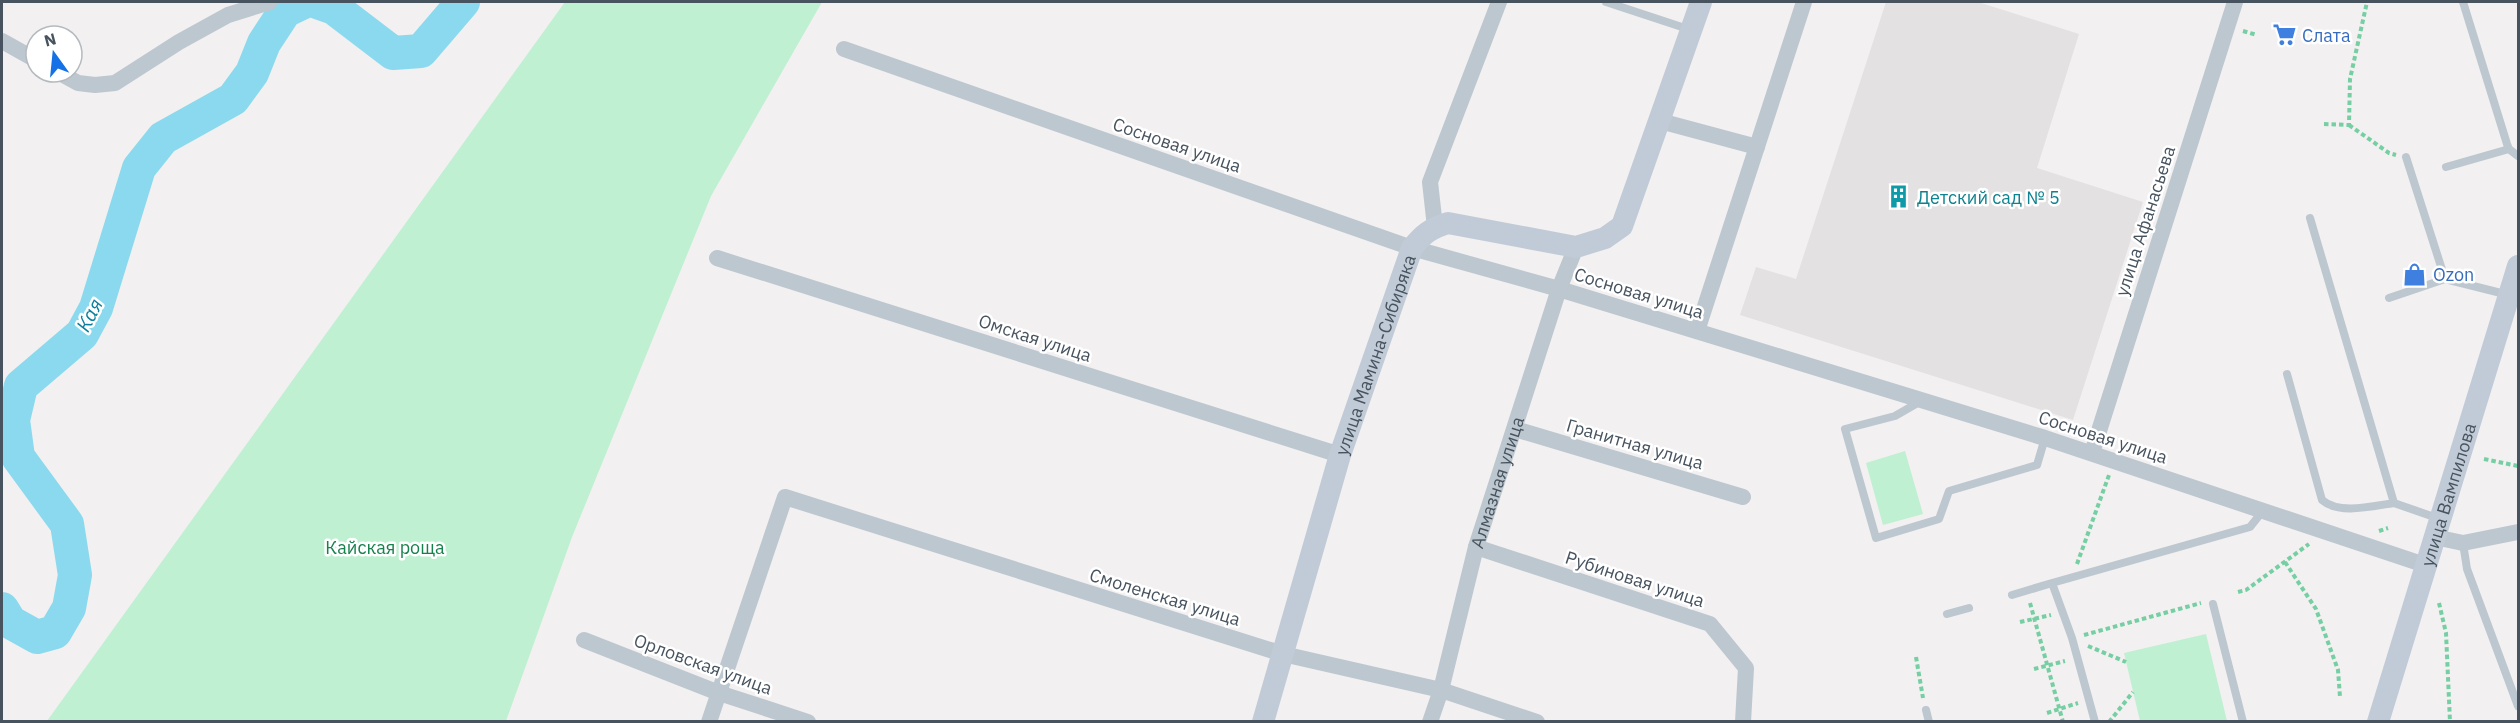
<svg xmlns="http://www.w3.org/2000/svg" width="2520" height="723" viewBox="0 0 2520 723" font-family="'IBM Plex Sans',sans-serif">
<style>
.education{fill:#e3e1e2}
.green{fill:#bef0d1}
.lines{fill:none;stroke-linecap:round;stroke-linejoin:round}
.river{stroke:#8ad9ee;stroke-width:34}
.path{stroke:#75cfa3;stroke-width:4;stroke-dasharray:4.5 3;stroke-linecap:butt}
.lane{stroke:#bdc7cf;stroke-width:8}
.street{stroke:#bdc7cf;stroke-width:16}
.secondary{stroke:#c0cbd7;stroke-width:22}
.labels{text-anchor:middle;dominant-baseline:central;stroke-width:5;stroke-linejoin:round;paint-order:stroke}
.shop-label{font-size:18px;fill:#366cbe;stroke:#fff;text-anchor:start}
.street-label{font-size:18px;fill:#47535e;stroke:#fff}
.culture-label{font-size:18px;fill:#0d838f;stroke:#fff;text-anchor:start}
.park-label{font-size:18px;fill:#16814c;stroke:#fff}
.water-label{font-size:20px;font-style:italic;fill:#0b809e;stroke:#fff}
</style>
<rect width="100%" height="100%" fill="#f2f0f0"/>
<path class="education" d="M1886,2H1978L2079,34L2037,168L2143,202L2073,420L1740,315L1756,267L1796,279Z"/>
<path class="green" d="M565,2H822L711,196L572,537L506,721H47Z
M1905,451L1923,514L1883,525L1866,463Z
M2206,634L2227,721H2140L2124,653Z"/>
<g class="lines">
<path class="river" d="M317,2L334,8L393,53L421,51L463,2
M2,609L10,622L37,637L55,632L69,608L75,575L67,524L18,457L13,420L21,386L82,334L96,308L139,168L163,138L233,99L252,73L264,43L285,11L304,2"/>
<path class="path" d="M2243,31L2257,35
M2324,124L2349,125L2350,79L2367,2
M2349,125L2389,153L2396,155
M2484,459L2518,466
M2379,531L2388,528
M2285,562L2316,609L2338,670L2340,697
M2077,564L2109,475
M2238,592L2246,590L2309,544
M2030,603L2063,722
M2439,603L2446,633L2450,722
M2020,622L2051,615
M2084,635L2201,603
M2088,646L2126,662
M1916,657L1923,698
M2034,669L2065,661
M2047,713L2078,703
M2109,722L2133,692"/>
<path class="lane" d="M1606,2L1691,30
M2463,2L2507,144L2509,149L2518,156
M2406,157L2445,279L2509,295
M2446,167L2509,149
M2310,218L2394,503L2440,519
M2389,298L2445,279
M2287,374L2322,500C2339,515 2373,506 2394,503
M1921,401L1895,416L1845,429L1876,538L1939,519L1949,491L2037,465L2045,438
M2463,543L2467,569L2518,706
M2012,595L2052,583
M2213,604L2243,722
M1947,614L1969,608
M1926,710L1929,722
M2095,722L2072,638L2052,583L2250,527L2262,512"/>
<g class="street">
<path d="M2,41L36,60"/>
<path d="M844,49L1412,248L1559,289L2045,438L2425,565"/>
<path d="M58,72L78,83L95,85L115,83L179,42L228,15L270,2"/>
<path d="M1660,121L1757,147"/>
<path d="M1435,227L1430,182L1499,2"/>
<path d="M717,258L1340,455"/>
<path d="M1697,331L1804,2"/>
<path d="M1515,429L1743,497"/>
<path d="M2092,453L2235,2"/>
<path d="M2435,537L2463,543L2518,532"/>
<path d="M1476,547L1710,624L1746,668L1743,722"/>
<path d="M584,640L719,693L808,722"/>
<path d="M709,722L785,497L1283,654L1441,690L1537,722"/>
<path id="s1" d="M1430,722L1441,690L1476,547L1559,289L1576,247"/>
</g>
<g class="secondary">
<path id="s2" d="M1263,722L1340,455L1412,248C1423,234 1431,228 1448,223L1576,247L1605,238L1622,226L1701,2"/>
<path id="s3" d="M2378,722L2518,266"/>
</g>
</g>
<defs>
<symbol id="supermarket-bare" viewBox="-9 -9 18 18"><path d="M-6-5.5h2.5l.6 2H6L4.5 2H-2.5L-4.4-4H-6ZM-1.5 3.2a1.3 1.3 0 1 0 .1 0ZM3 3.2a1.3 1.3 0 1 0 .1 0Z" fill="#3f7fe0" stroke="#fff" stroke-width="2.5" paint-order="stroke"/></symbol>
<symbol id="building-bare" viewBox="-9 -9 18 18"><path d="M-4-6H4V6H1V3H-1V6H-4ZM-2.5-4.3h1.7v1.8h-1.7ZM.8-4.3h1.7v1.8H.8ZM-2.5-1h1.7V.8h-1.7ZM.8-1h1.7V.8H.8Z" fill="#0f9aa8" stroke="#fff" stroke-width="2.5" paint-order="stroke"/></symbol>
<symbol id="shop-bare" viewBox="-9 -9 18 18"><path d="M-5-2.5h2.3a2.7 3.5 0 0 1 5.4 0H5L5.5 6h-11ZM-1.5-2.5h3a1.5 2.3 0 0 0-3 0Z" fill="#3f7fe0" stroke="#fff" stroke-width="2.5" paint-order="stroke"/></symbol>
</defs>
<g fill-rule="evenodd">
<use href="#supermarket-bare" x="2268" y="18" width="33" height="33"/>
<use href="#building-bare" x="1882" y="180" width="33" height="33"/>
<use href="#shop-bare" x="2398" y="258" width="33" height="33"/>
</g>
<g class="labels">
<g class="shop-label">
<text x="2302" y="35">Слата</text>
<text x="2433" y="274">Ozon</text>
</g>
<g class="street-label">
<text transform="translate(1177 145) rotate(19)">Сосновая улица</text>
<text transform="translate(2145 221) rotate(-72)">улица Афанасьева</text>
<text transform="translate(1639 293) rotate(17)">Сосновая улица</text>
<text transform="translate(1035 338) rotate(18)">Омская улица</text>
<text stroke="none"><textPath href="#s2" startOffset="384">улица Мамина-Сибиряка</textPath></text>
<text transform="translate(2103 437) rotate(18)">Сосновая улица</text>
<text transform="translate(1635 444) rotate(16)">Гранитная улица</text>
<text stroke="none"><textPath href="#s1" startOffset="249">Алмазная улица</textPath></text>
<text stroke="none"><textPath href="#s3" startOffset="238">улица Вампилова</textPath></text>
<text transform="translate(1635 579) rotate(18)">Рубиновая улица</text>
<text transform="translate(1165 597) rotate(17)">Смоленская улица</text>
<text transform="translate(703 664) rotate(20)">Орловская улица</text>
</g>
<g class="culture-label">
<text x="1917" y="197">Детский сад № 5</text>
</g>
<g class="park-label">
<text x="385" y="547">Кайская роща</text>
</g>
<g class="water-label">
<text transform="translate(89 315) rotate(-63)">Кая</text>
</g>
</g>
<rect width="2520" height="723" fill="none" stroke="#47535e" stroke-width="6"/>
<g transform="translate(54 54) rotate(345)"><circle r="28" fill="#ffffff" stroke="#b5babf" stroke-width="1.5"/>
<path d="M0-4.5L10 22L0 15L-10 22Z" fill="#1671e6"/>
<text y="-9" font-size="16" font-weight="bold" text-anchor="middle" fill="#47535e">N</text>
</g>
</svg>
